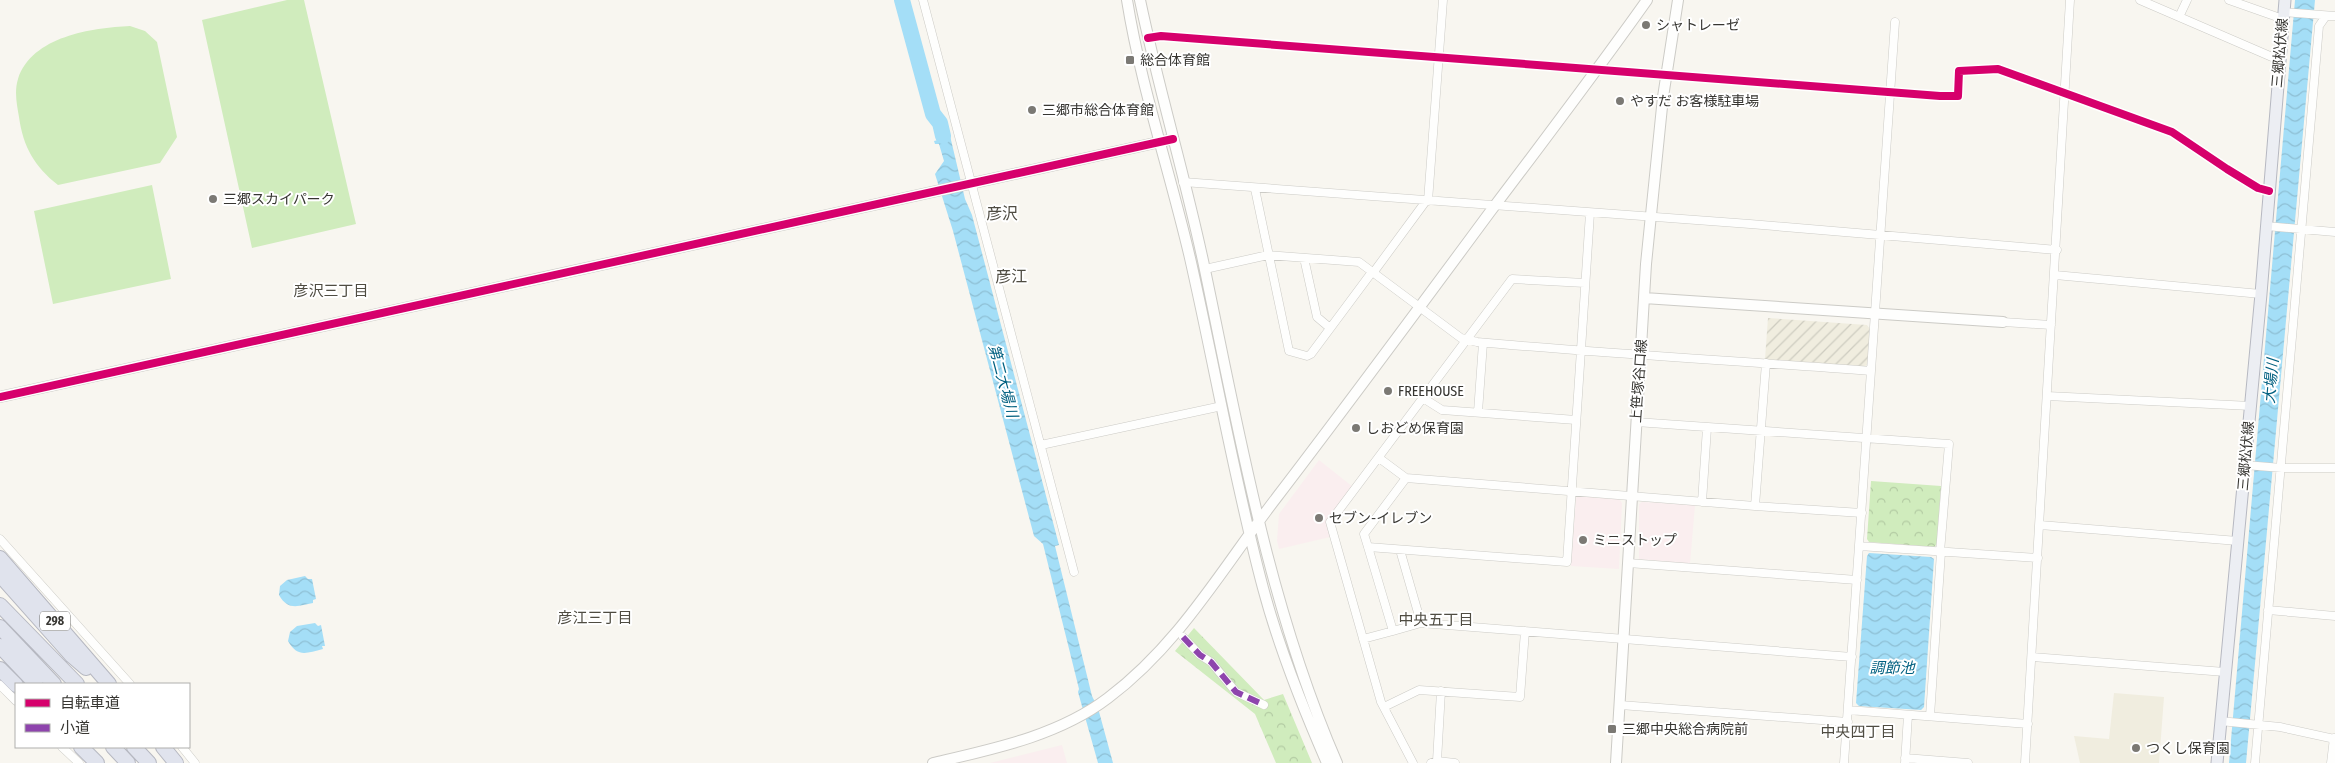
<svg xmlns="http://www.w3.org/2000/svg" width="2335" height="763" viewBox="0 0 2335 763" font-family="'Fira Sans Condensed','Noto Sans JP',sans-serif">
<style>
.commercial{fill:#faeeef}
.industrial{fill:url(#industrial-furrows)}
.built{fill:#f0eddf}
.forest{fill:url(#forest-crowns)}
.pitch{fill:#d0ecbd}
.water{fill:url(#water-waves)}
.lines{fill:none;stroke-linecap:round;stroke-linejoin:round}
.river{stroke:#a4def7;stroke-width:16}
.street-casing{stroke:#cccbc6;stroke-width:9}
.secondary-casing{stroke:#cccbc6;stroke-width:12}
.primary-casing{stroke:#b6b8c1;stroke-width:13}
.highway-casing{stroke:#b6b8c1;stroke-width:16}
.street{stroke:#fefefd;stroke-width:8}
.secondary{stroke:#fefefd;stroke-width:10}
.primary{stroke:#eceef3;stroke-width:11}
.highway{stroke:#e0e3ed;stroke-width:14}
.quiet{stroke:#8e44ad;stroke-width:6;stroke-dasharray:12 6;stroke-linecap:butt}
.cycleway-casing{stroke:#fff;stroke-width:11}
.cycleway{stroke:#d6006c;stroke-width:8}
.poi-dot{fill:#7b7974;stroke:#fff;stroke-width:2}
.labels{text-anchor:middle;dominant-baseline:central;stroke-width:4;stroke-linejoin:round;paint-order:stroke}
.shield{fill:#fff;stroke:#737270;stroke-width:1}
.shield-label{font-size:12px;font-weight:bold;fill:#373632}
.poi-label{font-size:14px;fill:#373632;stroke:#fff;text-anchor:start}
.street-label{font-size:14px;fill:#373632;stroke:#fff}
.neighbourhood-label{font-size:15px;fill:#4f4c42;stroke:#fff}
.water-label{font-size:15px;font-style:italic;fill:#006080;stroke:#fff}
.quarter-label{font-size:16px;fill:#4f4c42;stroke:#fff}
</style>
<defs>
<pattern id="industrial-furrows" width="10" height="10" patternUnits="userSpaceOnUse" patternTransform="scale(1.25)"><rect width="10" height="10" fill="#f0eddf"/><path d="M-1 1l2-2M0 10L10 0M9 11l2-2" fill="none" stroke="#ceccc0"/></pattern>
<pattern id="forest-crowns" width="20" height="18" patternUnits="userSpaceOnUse" patternTransform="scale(1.25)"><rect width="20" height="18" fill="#d0ecbd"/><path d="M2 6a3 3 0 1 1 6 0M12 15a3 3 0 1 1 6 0" fill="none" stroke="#b3cba3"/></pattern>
<pattern id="water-waves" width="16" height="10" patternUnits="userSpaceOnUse" patternTransform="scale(1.25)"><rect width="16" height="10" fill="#a4def7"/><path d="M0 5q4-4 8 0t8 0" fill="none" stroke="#8ebfd4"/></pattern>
</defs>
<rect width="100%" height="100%" fill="#f8f6f0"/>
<path class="commercial" d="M1319,460L1353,487L1326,523L1330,537L1279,549L1277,541L1279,514Z
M1578,496L1619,499L1622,503L1619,569L1571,566L1576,498Z
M1642,502L1695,505L1690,564L1639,559V504Z
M1062,745L1067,763H990Z"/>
<path class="industrial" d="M1768,318L1867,325L1870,329L1868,364L1864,367L1765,359Z"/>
<path class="built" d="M2114,693L2164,697L2159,763H2080L2074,736L2109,739Z"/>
<path class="forest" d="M1871,481L1941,486L1937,544L1934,547L1869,542L1867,539Z
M1194,628L1264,700L1283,694L1312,763H1276L1255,714L1175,651Z"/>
<path class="pitch" d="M287,0H304L356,224L252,248L202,20Z
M130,26L145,31L157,42L177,137L160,163L58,185C35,167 23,147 19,117C17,105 14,92 18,79C32,36 92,28 130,26Z
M152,185L171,279L53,304L34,211Z"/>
<path class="water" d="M2295,0H2315L2246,763H2229Z
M938,115L947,123L965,199L972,215L1059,545L1055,546L1092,696L1098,708L1113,763H1098L1078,692L1079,689L1043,544L1034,536L953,231L935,174L944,161L939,144H935L934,141L938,140L933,118Z
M1869,553L1931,557L1934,559L1924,707L1921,710L1859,706L1856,703L1867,556Z
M305,576L308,579H312L316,599L313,600V603C298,606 288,611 279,595L280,586L287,580Z
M315,623L318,626L321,625L325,646H322L323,649C306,653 298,658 288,641L290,632L297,626Z"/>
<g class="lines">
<path class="river" d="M902,0L933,114L940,123L943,136"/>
<defs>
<path id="street" d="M923,0L1074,572
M2140,0L2279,60
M2229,0L2283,19
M2284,12L2335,16
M2179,17L2187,0
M1148,38L1161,36L1940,96H1958L1959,71L1998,69L2172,132L2227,169L2258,188L2269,191
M1183,182L1750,224L2057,250
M1255,189L1289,351L1307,356L1311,354L1372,272
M1428,201L1443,0
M2266,226L2335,232
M1304,258L1317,317L1330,328
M1205,269L1268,255L1359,262L1461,338L1477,342C1608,354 1740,361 1871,371
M1373,273L1426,201
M2055,275L2261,294
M2003,322L2051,325
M1766,363L1755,506L1406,478L1364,534L1368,547L1393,631L1421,623L1852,657
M2047,396L2251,406
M1423,398L1442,410L1576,420
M1478,412L1483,343
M1636,422L1949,444L1940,552
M1041,445L1222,406
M1379,458L1406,478
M2245,465L2282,468H2335
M1702,502L1707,428
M1755,506L1862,513
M2040,525L2238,541
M0,539L130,684
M1859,546L2038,558
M1368,547L1567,562L1590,213
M1400,550L1421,623
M1628,563L1857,580
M2268,610L2335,616
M1183,637L1200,655L1211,662L1236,692L1264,705
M1363,639L1393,631
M2032,657L2225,672
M0,685L16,701
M1620,705L1848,722
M1384,707L1419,690L1520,697L1525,631
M1848,710L2028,724
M1930,716L1941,552
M2220,721L2280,727L2335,739
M62,747L79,763
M182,747L195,763
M1905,758L1968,763
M1437,761L1441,691
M1413,763L1381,702L1330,522L1512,279L1585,283
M1431,763L1437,761L1455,763
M1844,763L1895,22
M1905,763L1908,715
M2025,763L2070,0
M2255,763L2319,26L2326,16
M2331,763L2334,738"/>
<path id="secondary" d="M1127,0C1141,87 1170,172 1190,258C1215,368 1234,479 1263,588C1279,648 1302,706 1327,763
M1140,0C1159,91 1186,179 1205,270C1240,437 1269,606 1337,763
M1644,298L2003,322
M0,397L1173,139
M933,763C993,749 1058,736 1108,698C1180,644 1223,567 1277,497C1349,403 1419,308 1490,212C1543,142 1596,72 1647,0
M1616,763L1646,264L1663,97L1678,0"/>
<path id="primary" d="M2217,763L2261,294L2285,0"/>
<path id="highway" d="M0,558L109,684
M0,575L72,656L86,668
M0,605L77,684
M0,627L54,684
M0,646L36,684
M0,669L16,685
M81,747L97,763
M113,747L128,763
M134,747L149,763
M163,747L176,763"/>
</defs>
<use href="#street" class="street-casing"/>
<use href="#secondary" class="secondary-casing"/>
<use href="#primary" class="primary-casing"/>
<use href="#highway" class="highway-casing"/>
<use href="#street" class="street"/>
<use href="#secondary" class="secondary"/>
<use href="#primary" class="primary"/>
<use href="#highway" class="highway"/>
<path class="quiet" d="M1183,637L1200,655L1211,662L1236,692L1264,705"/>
<defs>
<path id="cycleway" d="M1148,38L1161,36L1940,96H1958L1959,71L1998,69L2172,132L2227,169L2258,188L2269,191
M0,397L1173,139"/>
</defs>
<use href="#cycleway" class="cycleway-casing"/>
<use href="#cycleway" class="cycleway"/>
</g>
<g class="poi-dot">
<circle cx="1646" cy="25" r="5"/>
<rect x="1125" y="55" width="10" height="10" rx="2.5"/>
<circle cx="1620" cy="101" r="5"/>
<circle cx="1032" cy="110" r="5"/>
<circle cx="213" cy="199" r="5"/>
<circle cx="1388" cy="391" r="5"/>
<circle cx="1356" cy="428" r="5"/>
<circle cx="1319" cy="518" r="5"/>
<circle cx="1583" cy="540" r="5"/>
<rect x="1607" y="724" width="10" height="10" rx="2.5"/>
<circle cx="2136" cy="748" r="5"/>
</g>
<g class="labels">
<rect class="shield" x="40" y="611.5" width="30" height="19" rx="4"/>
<g class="shield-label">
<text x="55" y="621">298</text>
</g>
<g class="poi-label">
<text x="1656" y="25">シャトレーゼ</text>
<text x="1140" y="60">総合体育館</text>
<text x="1630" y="101">やすだ お客様駐車場</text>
<text x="1042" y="110">三郷市総合体育館</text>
<text x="223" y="199">三郷スカイパーク</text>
<text x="1398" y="391">FREEHOUSE</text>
<text x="1366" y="428">しおどめ保育園</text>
<text x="1329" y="518">セブン-イレブン</text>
<text x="1593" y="540">ミニストップ</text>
<text x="1622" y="729">三郷中央総合病院前</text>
<text x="2146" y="748">つくし保育園</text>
</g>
<g class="street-label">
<text transform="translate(2280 53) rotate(-85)">三郷松伏線</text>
<text transform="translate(1639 381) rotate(-86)">上笹塚谷口線</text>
<text transform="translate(2246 456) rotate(-85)">三郷松伏線</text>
</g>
<g class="neighbourhood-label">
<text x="331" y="291">彦沢三丁目</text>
<text x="595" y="618">彦江三丁目</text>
<text x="1436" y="620">中央五丁目</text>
<text x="1858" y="732">中央四丁目</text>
</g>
<g class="water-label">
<text transform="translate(1003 381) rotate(75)">第二大場川</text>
<text transform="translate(2271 381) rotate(-85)">大場川</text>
<text x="1892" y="668">調節池</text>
</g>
<g class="quarter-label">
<text x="1002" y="213">彦沢</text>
<text x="1011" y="276">彦江</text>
</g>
</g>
<rect x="15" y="683" width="175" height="65" fill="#ffffff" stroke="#afafad"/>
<rect x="25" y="699" width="25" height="8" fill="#d6006c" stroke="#afafad"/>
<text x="60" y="708" font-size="15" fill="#373632">自転車道</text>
<rect x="25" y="724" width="25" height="8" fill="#8e44ad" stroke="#afafad"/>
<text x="60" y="733" font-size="15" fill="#373632">小道</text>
</svg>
